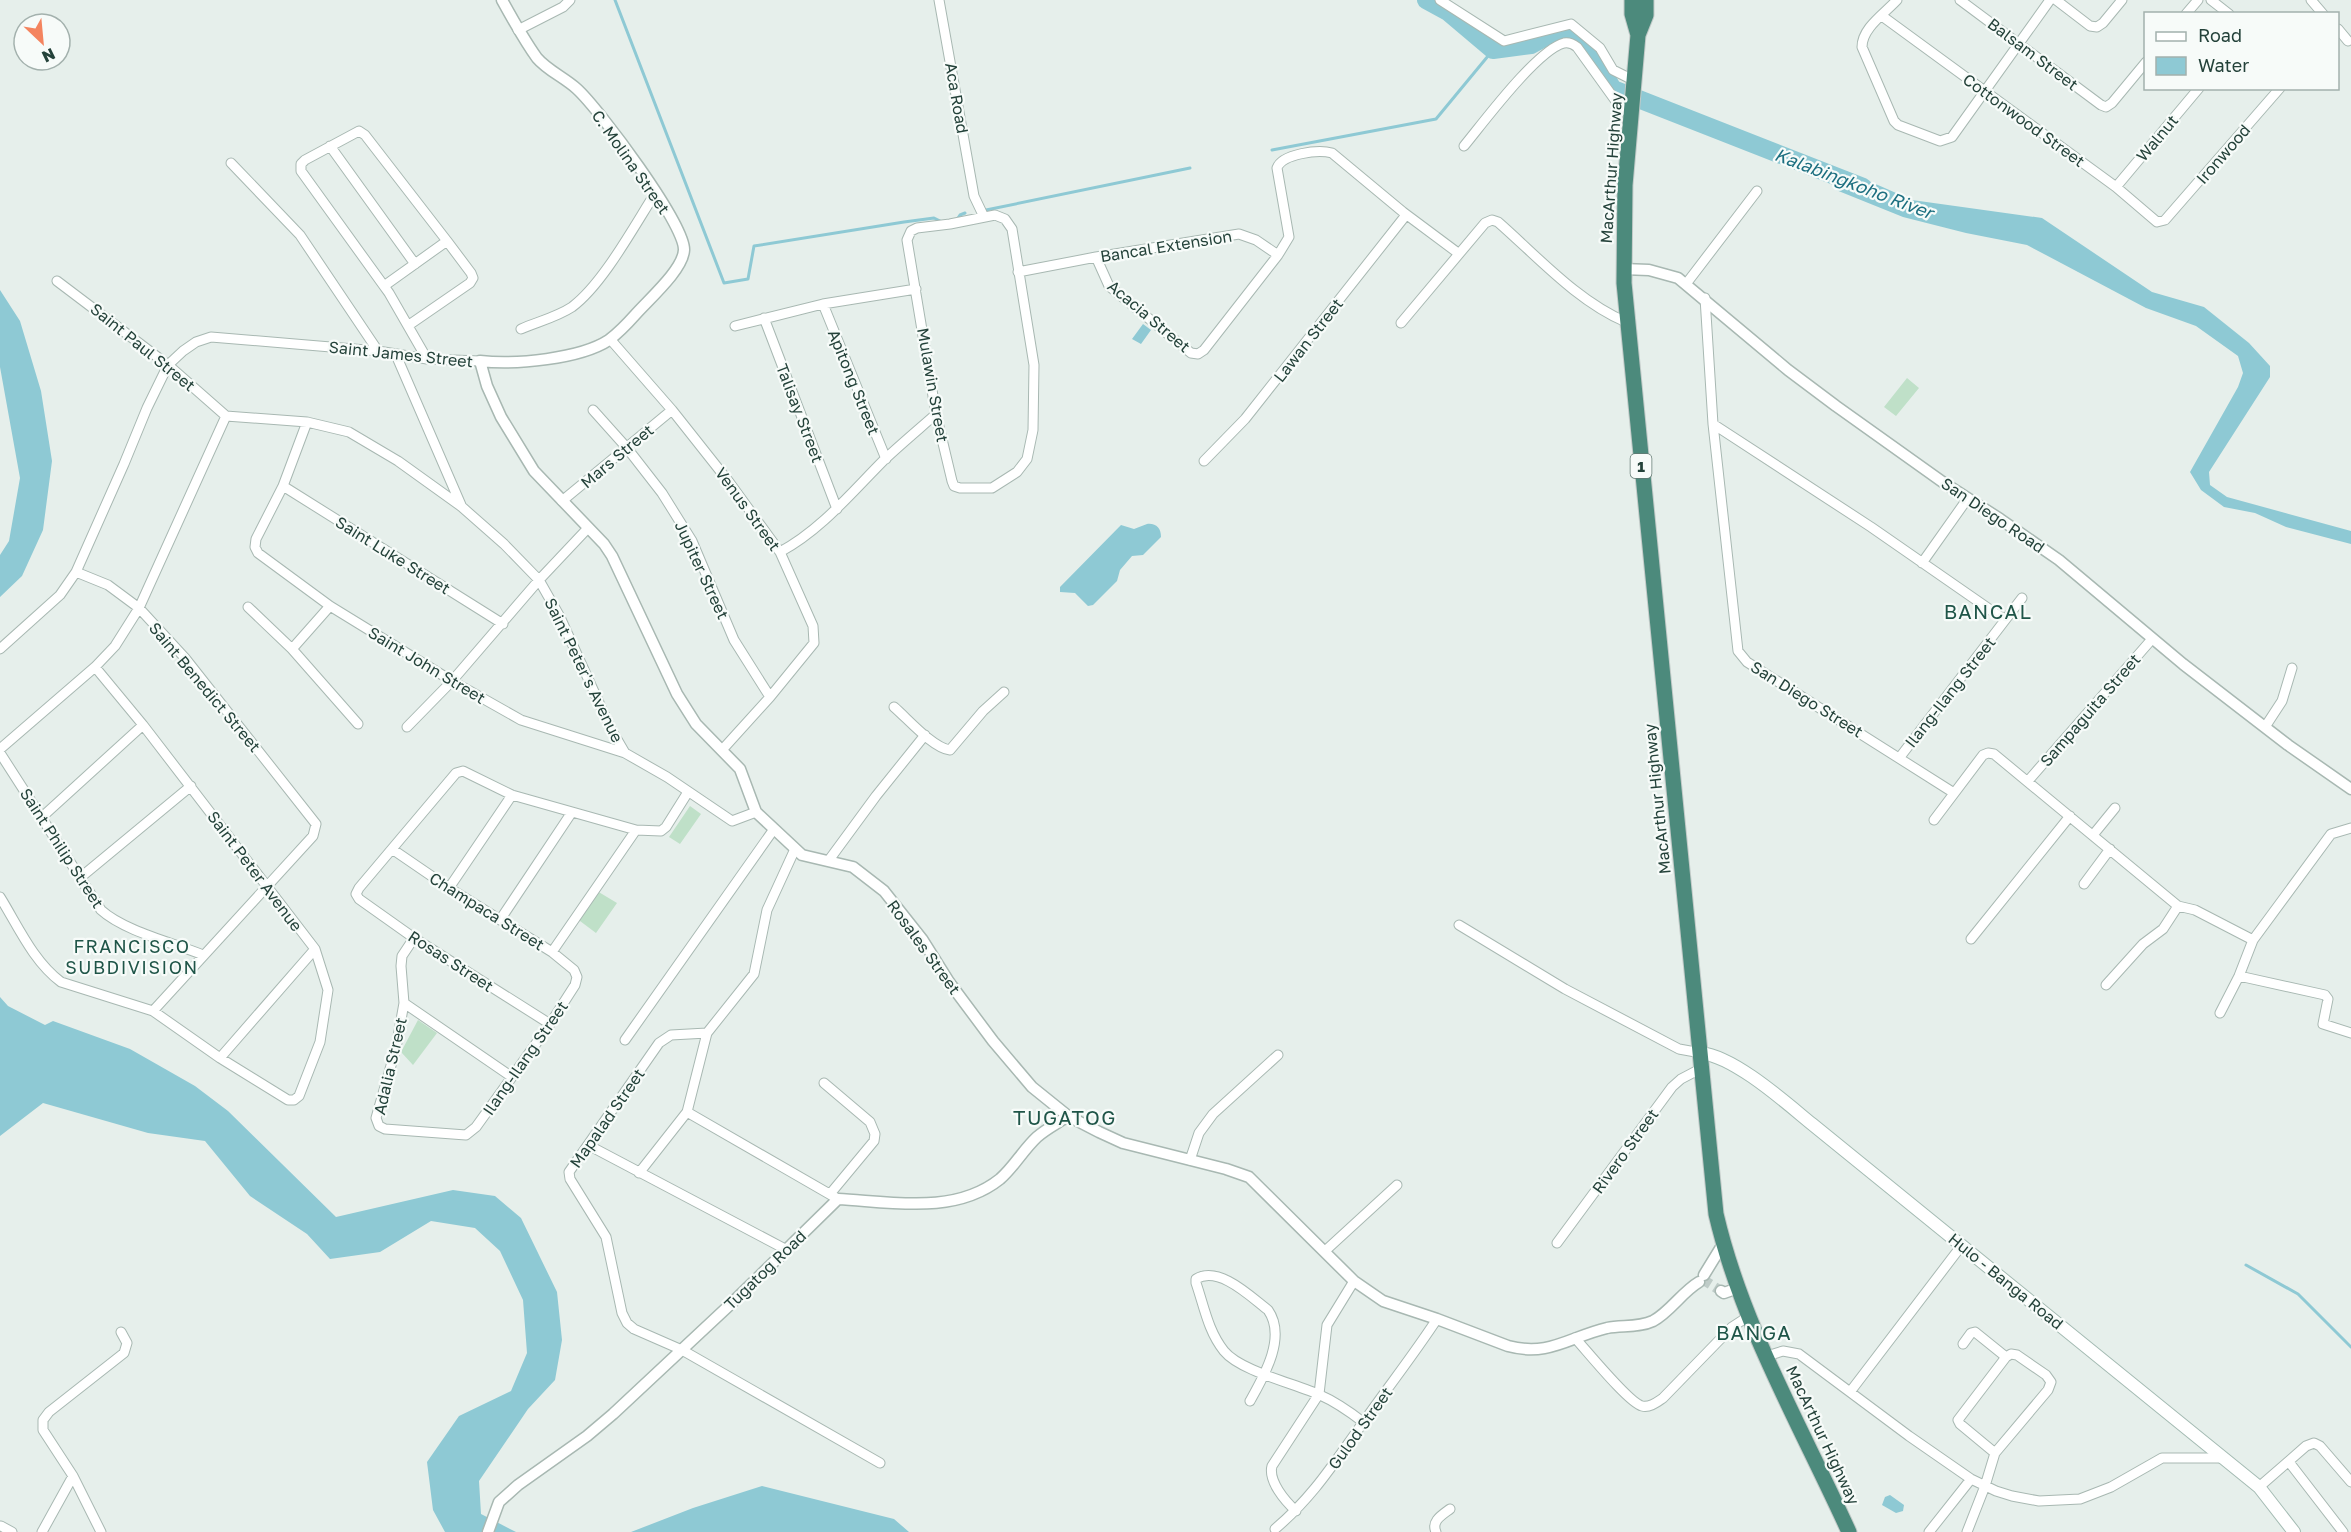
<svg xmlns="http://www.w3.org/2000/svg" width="2351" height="1532" viewBox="0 0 2351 1532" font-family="'Golos Text',sans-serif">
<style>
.green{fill:#bfe0c8}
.water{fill:#8ec9d4}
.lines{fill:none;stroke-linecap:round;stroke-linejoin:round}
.stream{stroke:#8ec9d4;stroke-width:3}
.river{stroke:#8ec9d4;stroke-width:18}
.tertiary-tunnel{stroke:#bfccc8;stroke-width:10;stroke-dasharray:10 5;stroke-linecap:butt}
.minor-casing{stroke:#a8b8b2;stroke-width:11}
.tertiary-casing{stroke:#a8b8b2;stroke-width:13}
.secondary-casing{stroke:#a4bbb3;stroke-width:14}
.trunk-casing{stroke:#c2cac8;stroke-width:17}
.minor{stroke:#fff;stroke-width:9}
.tertiary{stroke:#fff;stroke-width:10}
.secondary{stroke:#fff;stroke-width:12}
.trunk{stroke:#4c8a7c;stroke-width:15}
.labels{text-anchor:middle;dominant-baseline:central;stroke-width:4.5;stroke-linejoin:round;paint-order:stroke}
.shield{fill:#f7fbf9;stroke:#637a73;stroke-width:1.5}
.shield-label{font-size:15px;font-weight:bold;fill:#24423a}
.street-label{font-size:16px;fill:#24423a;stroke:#f7fbf9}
.water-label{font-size:18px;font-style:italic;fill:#1c6f80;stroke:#f7fbf9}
.neighbourhood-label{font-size:18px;letter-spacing:1.5px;fill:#1f5548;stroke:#f7fbf9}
.quarter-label{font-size:20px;letter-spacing:1.5px;fill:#1f5548;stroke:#f7fbf9}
</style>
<rect width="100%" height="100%" fill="#e6efeb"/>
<path class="green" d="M1907,378L1919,388L1896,416L1884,407Z
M690,806L701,814L680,844L669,837Z
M597,891L617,903L596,933L576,918Z
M418,1020L437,1033L413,1065L401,1052Z"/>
<path class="water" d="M1846,171L1912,200L2042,218L2152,292L2204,307L2249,343L2270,366V377L2209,472L2210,485L2227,497L2351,531V544L2286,527L2255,513L2224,507L2201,490L2190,472L2238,387L2243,373L2238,356L2196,326L2146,308L2027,245L1966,233L1903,217L1836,190Z
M0,290L20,321L41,391L52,461L43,530L22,576L0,597V555L9,541L20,478L0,367Z
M1143,324L1151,330L1141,344L1132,339Z
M1147,524C1156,523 1161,528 1161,537L1143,555L1132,556L1120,570L1117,581L1093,605L1088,606L1075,593L1060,592V587L1121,525L1134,529Z
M0,997L8,1006L45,1025L53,1021L130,1049L195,1086L228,1111L336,1217L453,1190L495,1196L521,1218L557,1292L562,1340L555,1380L528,1409L479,1481L481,1514L516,1532H445L433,1510L427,1462L459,1416L511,1391L527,1353L523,1300L500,1251L475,1228L431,1221L380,1252L330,1259L307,1234L250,1196L205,1141L148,1133L43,1103L0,1136Z
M762,1486L894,1519L909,1532H631L693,1508Z
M1890,1495L1904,1505L1903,1511L1896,1513L1882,1505L1885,1497Z"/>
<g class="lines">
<path class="stream" d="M615,0L724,283L748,279L754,246L904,222L934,218L944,223
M1272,150L1436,119L1493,50
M986,210L1190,168
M956,221L960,215L965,213
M2246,1265L2298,1294L2351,1347"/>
<path class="river" d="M1426,0L1448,12L1493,50L1531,45L1553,33L1565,30C1587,44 1600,67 1613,89L1863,187"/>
<path class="tertiary-tunnel" d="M1702,1279L1721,1291"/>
<defs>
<path id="minor" d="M939,0L974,196L984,217
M1440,0L1504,41L1571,24L1600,48L1613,70L1635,81
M1897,0C1884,14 1862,28 1862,47L1894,121L1898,125L1940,141L1952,137L2050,0
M1960,0L2101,105L2106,107L2112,103L2146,62
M2056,0L2090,26L2097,27L2103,23L2122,0
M2211,0L2229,14
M2311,0L2323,14
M2186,14L2198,0
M1882,16L2116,187L2157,222L2165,220L2280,88
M2338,29L2348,41
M518,30L563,7L570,0
M330,146L415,264
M1464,146C1483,123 1537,50 1564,43C1569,42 1573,44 1577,47L1618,104L1632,116
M231,163L300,235L378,351
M2116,187L2199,88
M995,215L1005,219L1012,229L1034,365L1033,430L1027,459L1017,472L992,488H960L954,486L952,481L936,414L907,240L911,231L917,228L950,224Z
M1096,257L1109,286L1191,353L1198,354L1204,350L1278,255L1289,237L1277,168C1282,154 1318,149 1332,153L1403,212L1458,253
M1018,272L1096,257L1239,234L1256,240L1278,255
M57,281L168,365L226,416
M1686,284L1757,191
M384,286L447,241L365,135L359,131L305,160L301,164V171L384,286L389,293L427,359
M1705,298L1713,424L1738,651L1747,662L1954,793
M823,304L886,459
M764,318L837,509
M1401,323L1485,223L1492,220L1498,222C1538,257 1577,301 1626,322
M409,325L470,283L473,278L471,273L447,241
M735,326L823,304L916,289
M521,329C537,322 557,317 572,307C603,284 634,226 656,192
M610,339L672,410L729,482L780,552L813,626L814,643L770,697L722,750
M396,355L461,505
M593,410L627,448L662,493L692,541L734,640L770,697
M226,416L307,422L349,432L398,461L462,507L504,544L539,580L560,617L611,729L625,753L667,777L732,821L756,812
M307,422L283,486L256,539L255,547L258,553L330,606L452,681L521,720L625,753
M1713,424L1871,527L2005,620
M1204,461L1245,419L1406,215
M283,486L503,624
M562,501L672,410
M780,552C821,530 851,493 884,460C901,444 919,429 936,414
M1922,563L1968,498
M76,572L108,585L139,608L185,658L316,824L313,836L153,1011
M248,607L292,649L358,724
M0,649L60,595L76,572L124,464L147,408L168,365L183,351L196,342L211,337L378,351L427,359L480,361
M292,649L330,606
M894,707C908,719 933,748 950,750L983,711L1004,692
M407,727L452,681L539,580L588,528
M2265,727L2282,701L2292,668
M0,749L95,667L115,646L139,608L226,416
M0,753L101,910C124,931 174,943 203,955
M1900,757L2022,598
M2028,781L2152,639
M42,817L143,725
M1934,820L1983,755L1988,753L1994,754L2178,906L2195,910L2253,940
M2093,835L2115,808
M392,849L449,888L552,952L574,970L577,977L575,985L550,1024L476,1127L466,1135L385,1129L379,1126L376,1118L396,1048L404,1003L401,966L402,956L414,938
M795,849L767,910L754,974L707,1033L671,1035L659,1043L569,1172L570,1179L606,1237L622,1313L627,1323L634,1329L682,1350L880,1463
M829,860L876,796L925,735
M81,877L191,786
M2084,884L2110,849
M449,888L512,795
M0,897C18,926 33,961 61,982L153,1011L220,1058L288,1100H294L299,1096L320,1042L328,990L315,949L143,725L95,667
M500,920L572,812
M1459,925L1565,989L1679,1049L1701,1053
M1971,939L2070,816
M552,952L636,830
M2239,976L2325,995L2328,999L2323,1024L2351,1033
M2106,985L2143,944L2163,929L2178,906
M404,1003L512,1077
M2220,1013L2239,976L2253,940L2331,834L2351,828
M550,1024L414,938L359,899L356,894L359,888L456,773L463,771L512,795L636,830L661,831L666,827L688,792
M625,1040L774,829
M220,1058L315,949
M824,1083L870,1122L875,1134L874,1141L830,1194
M687,1112L838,1199
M588,1145L787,1250
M1190,1160L1199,1133L1213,1114L1278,1055
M639,1173L687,1112L707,1033
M1557,1243L1672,1087L1681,1079L1702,1068
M1325,1251L1397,1185
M1575,1338C1587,1351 1629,1403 1642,1406C1650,1408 1657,1402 1663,1398L1732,1327L1749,1316
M1963,1344L1971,1333L1975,1332L2006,1357L2011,1354L2017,1355L2046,1375L2051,1382L2048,1390L1995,1453L1985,1486L1967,1532
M1767,1356L1783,1351L1799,1354L1909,1436L1971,1479L1996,1491L2012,1496L2039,1501L2080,1499L2111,1487L2162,1458H2224
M1850,1392L1962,1245
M1250,1401C1264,1376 1287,1337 1268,1310C1251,1297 1219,1265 1196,1279V1283C1204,1306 1208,1331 1224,1351C1240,1371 1296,1384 1320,1395C1336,1402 1350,1412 1363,1422
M1995,1453L1960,1424L1958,1420L2006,1357
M2289,1462L2343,1532
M2259,1487L2306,1446L2314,1443L2320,1446L2351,1482
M1296,1511C1285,1501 1268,1481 1272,1466L1319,1394L1327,1325L1354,1281
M1,1526L12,1532
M1275,1529C1315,1495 1335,1461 1365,1420C1389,1386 1414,1354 1437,1319
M42,1532L73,1476
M101,1532L73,1476L43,1430V1420L49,1412L124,1353L127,1343L121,1332
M1436,1532C1431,1521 1442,1515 1450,1509
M1929,1532L1971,1479"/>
<path id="tertiary" d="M502,0C513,20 524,40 537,58C547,70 565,78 577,89C599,109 685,224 684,250C683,270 648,300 635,315C627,324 618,333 609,340C580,359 515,365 480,361L487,386L501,417L534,471L604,544L612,556L677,694L696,724L740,769L756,812L802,855L853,867L884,891L922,939L949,982L993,1041L1032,1087L1068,1116L1099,1132L1123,1143L1226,1169L1249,1177L1354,1281L1383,1301L1437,1319L1508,1346C1549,1357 1569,1337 1607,1328C1622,1325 1638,1328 1653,1321C1670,1312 1682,1292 1699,1282
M1623,269L1649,270L1678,278L1788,370L1836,406L1944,483L2000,519L2059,560L2183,664L2288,745L2351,789
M1704,1275L1723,1244
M1721,1291L1724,1293L1738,1288
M488,1532L499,1502L518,1485L587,1436L613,1414L735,1300L838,1199C892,1202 955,1215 1000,1179C1014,1167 1023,1150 1037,1137C1046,1129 1058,1123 1068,1116"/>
<path id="secondary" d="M1701,1053C1735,1057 1785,1102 1812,1124L2259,1487L2294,1532"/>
<path id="trunk" d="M1632,0V14L1638,35
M1646,0V15L1638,35L1625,185L1624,283L1716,1214C1742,1326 1802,1428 1849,1532"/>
</defs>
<use href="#minor" class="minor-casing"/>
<use href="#tertiary" class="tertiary-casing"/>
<use href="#secondary" class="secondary-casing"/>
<use href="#trunk" class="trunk-casing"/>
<use href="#minor" class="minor"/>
<use href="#tertiary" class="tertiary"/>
<use href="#secondary" class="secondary"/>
<use href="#trunk" class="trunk"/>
</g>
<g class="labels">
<rect class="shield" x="1630.5" y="454" width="21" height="24" rx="4.5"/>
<g class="shield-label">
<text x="1641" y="466">1</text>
</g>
<g class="street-label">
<text transform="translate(2033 54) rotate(37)">Balsam Street</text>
<text transform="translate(957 98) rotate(80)">Aca Road</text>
<text transform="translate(2024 120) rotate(36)">Cottonwood Street</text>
<text transform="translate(2157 138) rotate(-50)">Walnut</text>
<text transform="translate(2223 154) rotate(-49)">Ironwood</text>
<text transform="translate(631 162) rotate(55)">C. Molina Street</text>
<text transform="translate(1611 168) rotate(-86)">MacArthur Highway</text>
<text transform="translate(1166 246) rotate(-9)">Bancal Extension</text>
<text transform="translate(1149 316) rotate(40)">Acacia Street</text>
<text transform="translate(1308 340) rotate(-52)">Lawan Street</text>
<text transform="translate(143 347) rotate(39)">Saint Paul Street</text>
<text transform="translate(401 354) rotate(6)">Saint James Street</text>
<text transform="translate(854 382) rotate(68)">Apitong Street</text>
<text transform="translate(933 385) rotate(80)">Mulawin Street</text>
<text transform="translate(800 413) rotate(69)">Talisay Street</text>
<text transform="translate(617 456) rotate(-40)">Mars Street</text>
<text transform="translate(748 509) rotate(54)">Venus Street</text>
<text transform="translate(1993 515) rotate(34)">San Diego Road</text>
<text transform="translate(393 555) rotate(32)">Saint Luke Street</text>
<text transform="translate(702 570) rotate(65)">Jupiter Street</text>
<text transform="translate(427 665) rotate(31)">Saint John Street</text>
<text transform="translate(584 670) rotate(64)">Saint Peter's Avenue</text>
<text transform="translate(205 687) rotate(50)">Saint Benedict Street</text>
<text transform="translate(1950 692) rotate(-52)">Ilang-Ilang Street</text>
<text transform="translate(1807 699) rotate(32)">San Diego Street</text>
<text transform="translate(2090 710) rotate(-49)">Sampaguita Street</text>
<text transform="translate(1657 799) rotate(-96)">MacArthur Highway</text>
<text transform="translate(62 848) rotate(57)">Saint Philip Street</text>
<text transform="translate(255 871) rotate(53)">Saint Peter Avenue</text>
<text transform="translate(487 911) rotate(32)">Champaca Street</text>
<text transform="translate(924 947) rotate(54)">Rosales Street</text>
<text transform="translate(451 961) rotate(33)">Rosas Street</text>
<text transform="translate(525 1058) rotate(-55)">Ilang-Ilang Street</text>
<text transform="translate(390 1066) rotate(-77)">Adalia Street</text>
<text transform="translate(607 1118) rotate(-55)">Mapalad Street</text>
<text transform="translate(1625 1151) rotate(-54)">Rivero Street</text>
<text transform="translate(765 1270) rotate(-44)">Tugatog Road</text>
<text transform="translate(2006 1281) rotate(39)">Hulo - Banga Road</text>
<text transform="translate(1360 1428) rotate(-54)">Gulod Street</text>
<text transform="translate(1823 1435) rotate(65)">MacArthur Highway</text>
</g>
<g class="water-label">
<text transform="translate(1854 183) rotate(21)">Kalabingkoho River</text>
</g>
<g class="neighbourhood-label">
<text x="132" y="946">FRANCISCO<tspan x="132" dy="21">SUBDIVISION</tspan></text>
</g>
<g class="quarter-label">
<text x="1988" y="611">BANCAL</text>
<text x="1065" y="1117">TUGATOG</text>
<text x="1754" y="1332">BANGA</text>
</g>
</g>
<rect x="2144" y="12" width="195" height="78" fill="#f7fbf9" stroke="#a3b1ad" stroke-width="1.5"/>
<rect x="2156" y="32" width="30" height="9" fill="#ffffff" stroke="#a3b1ad" stroke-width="1.5"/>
<text x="2198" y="42" font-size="18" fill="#24423a">Road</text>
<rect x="2156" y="57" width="30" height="18" fill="#8ec9d4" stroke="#a3b1ad" stroke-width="1.5"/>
<text x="2198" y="72" font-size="18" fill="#24423a">Water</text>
<g transform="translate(42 42) rotate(154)"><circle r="28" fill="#f7fbf9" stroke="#a3b1ad" stroke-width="1.5"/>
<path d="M0-4.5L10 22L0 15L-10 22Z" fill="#f4845f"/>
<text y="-9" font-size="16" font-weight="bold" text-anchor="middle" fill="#24423a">N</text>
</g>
</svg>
